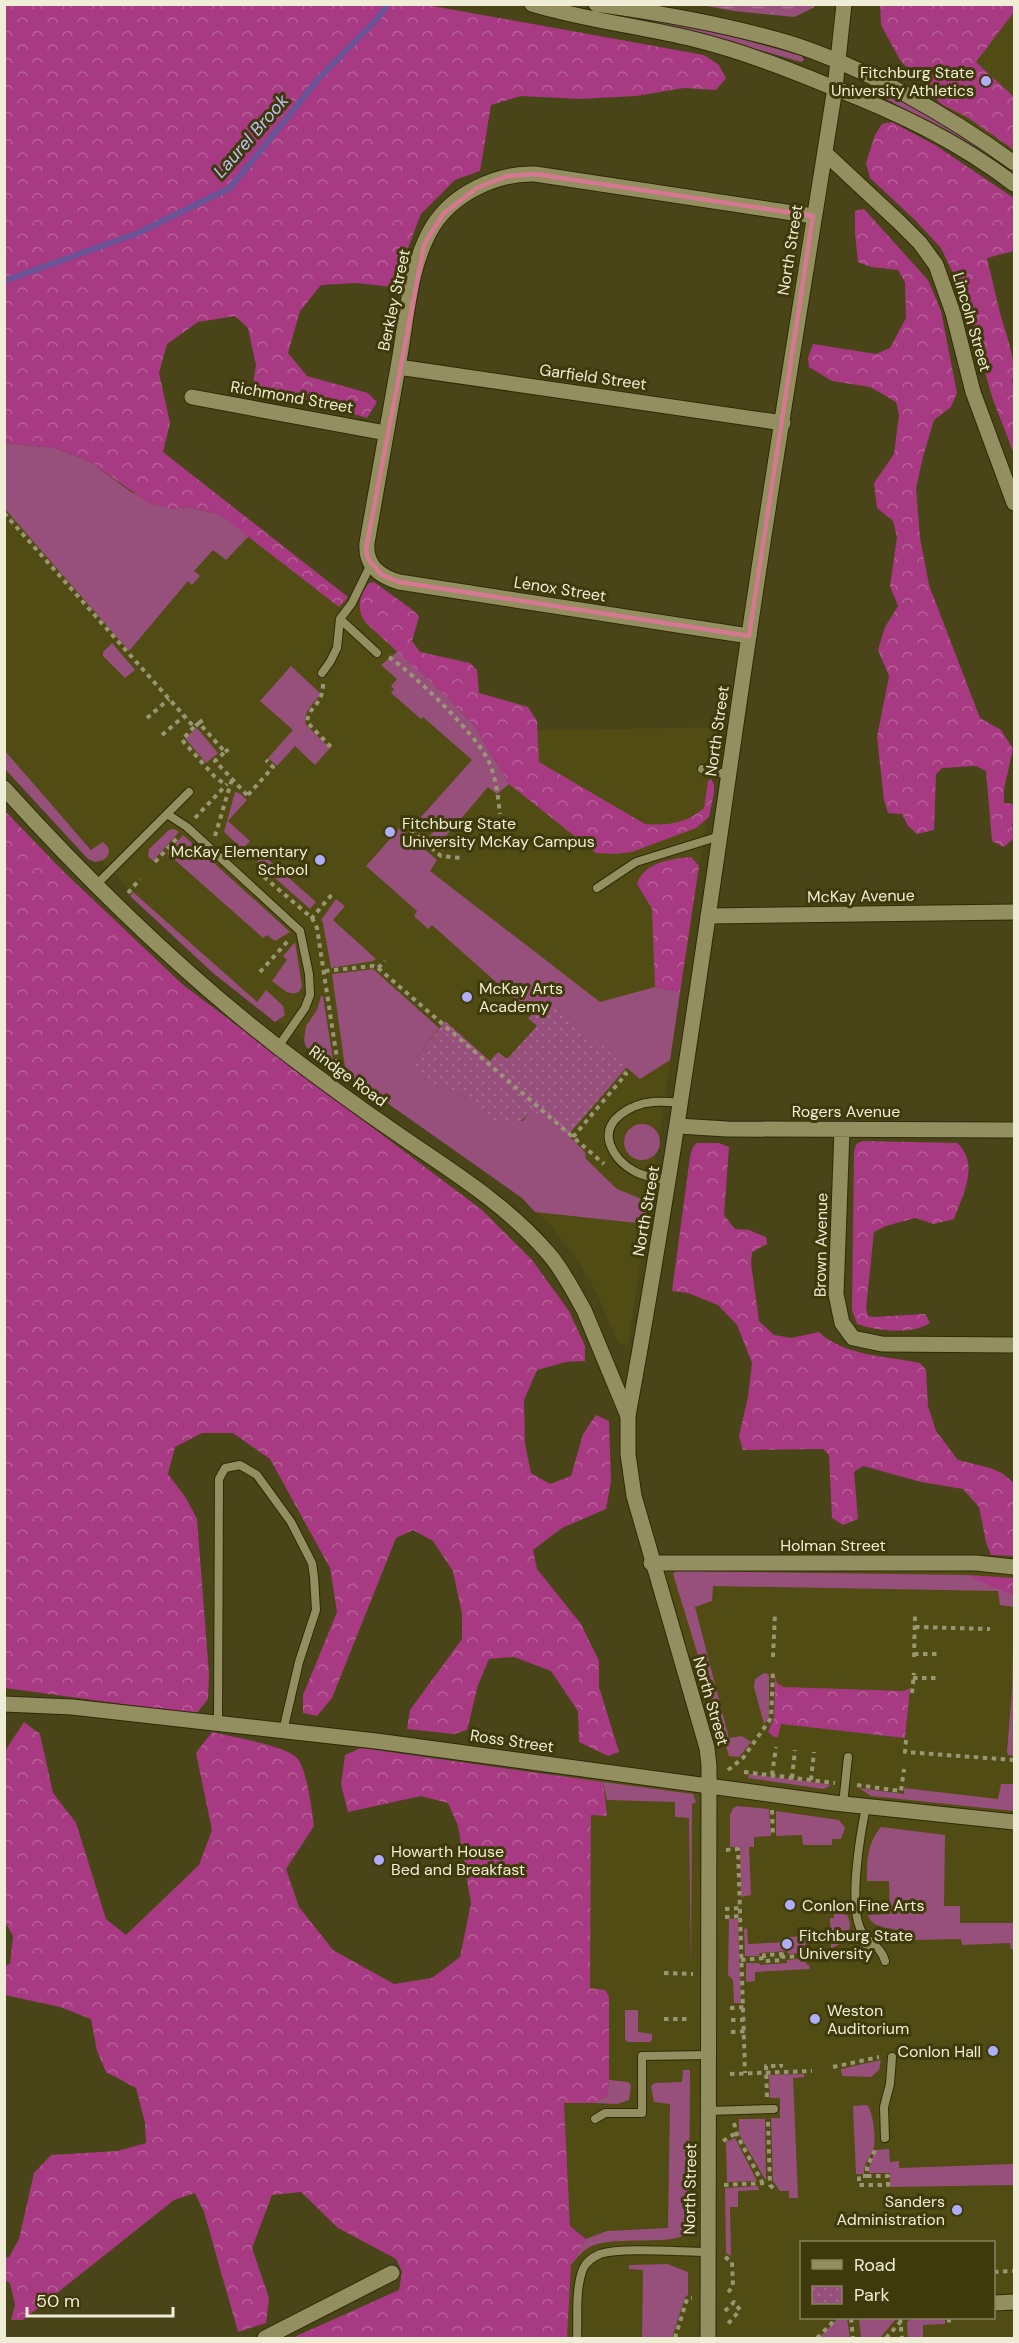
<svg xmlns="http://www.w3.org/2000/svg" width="1019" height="2343" viewBox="0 0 1019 2343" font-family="'DM Sans',sans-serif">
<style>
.built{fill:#514c14;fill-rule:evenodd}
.grass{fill:#97507c}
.forest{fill:url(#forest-crowns)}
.wetland{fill:url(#wetland-marsh)}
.park{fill:url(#park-dots)}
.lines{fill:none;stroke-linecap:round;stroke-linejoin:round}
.stream{stroke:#695498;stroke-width:6}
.service-casing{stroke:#2e2b08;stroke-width:10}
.minor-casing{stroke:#2e2b08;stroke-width:17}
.tertiary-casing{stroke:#2e2b08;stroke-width:17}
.secondary-casing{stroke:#2e2b08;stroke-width:17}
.path{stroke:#999673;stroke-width:4;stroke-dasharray:4.5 4.5;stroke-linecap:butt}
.service{stroke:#938f60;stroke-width:8}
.minor{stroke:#938f60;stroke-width:15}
.tertiary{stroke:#938f60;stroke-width:15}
.secondary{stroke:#938f60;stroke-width:15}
.marked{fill:none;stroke:#d67892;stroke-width:4.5;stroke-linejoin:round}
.poi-dot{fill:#afaefa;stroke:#3f3a0b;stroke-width:2}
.labels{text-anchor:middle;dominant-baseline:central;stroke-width:6;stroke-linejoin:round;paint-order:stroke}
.poi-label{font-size:16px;fill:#efedd5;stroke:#3f3a0b;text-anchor:start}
.street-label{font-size:16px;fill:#efedd5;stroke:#3f3a0b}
.water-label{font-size:18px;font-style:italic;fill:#bfc0f8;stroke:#3f3a0b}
</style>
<defs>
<pattern id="forest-crowns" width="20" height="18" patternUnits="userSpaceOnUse" patternTransform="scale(1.5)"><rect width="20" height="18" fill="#a73a82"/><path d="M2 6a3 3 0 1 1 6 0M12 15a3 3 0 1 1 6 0" fill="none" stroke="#b86098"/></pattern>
<pattern id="wetland-marsh" width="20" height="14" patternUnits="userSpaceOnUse" patternTransform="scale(1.5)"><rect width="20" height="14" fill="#97507c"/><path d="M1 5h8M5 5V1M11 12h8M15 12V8" fill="none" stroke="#a66a8e"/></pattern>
<pattern id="park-dots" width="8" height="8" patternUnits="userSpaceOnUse" patternTransform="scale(1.5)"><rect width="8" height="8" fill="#97507c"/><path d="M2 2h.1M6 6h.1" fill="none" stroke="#a66a8e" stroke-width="1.8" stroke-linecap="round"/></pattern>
</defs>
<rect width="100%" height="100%" fill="#494518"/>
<path class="built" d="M1010,5H1014V184L925,127Z
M4,328L515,731L720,727L628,1345L619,1344L593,1286L574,1256L552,1227L524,1199L263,1010L135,896L5,755Z
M651,1563L1014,1567V2338H473L570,2226L564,2103L553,1764L709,1785ZM802,2242H994V2318H802Z"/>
<path class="grass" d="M598,9L709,30L802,56L804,60L801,62L756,49L590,12Z
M889,94L920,110L1014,168V176L949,133L886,99Z
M4,443L55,448L90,462L131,492L173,509L187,507L219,514L249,536L226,560L213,550L194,571L200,576L192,585L188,581L129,651L5,509Z
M112,643L135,670L125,678L103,656V652Z
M398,651L448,698L474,725L509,784L497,794L488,787L446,836V848L443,851L428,838L435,830L421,817L472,760L423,717L421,719L391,693L394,689L391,686L397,679L381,665Z
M291,666L321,694C314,703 302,712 306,725L330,748L315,765L295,746L277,766L268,758L293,730L260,701Z
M197,728L218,753L206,763L185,738Z
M5,751L91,850L103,842L108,847C111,857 104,861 95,862L88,859L5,769Z
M235,792L239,793L247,800L228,821L250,841L244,847L251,853L249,855L224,832Z
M400,828L437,860L430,871L600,1002L655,987L680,992L670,1060L640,1079L548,1000L532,1014L432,925L428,929L414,916L417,911L366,866Z
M174,829L179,832L153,861L148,856L149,849L169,830Z
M183,835L290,932L275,941L267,935L263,938L167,853Z
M263,855L316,902L310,909L257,862Z
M133,892L257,1002L266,990L283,1006L285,1015L275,1022L213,973L130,896Z
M336,899L345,906L333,920L376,959L373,961L331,968L323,923L321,920Z
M295,942L302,986L299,992C288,997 281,987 272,981L287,960L283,956Z
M373,969L439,1028L415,1060L424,1079L446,1086L460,1094L489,1118L523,1121L532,1109L568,1135L585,1152L586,1159L617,1189L649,1202L646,1224L535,1212L522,1198L346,1074L332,974Z
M321,996H323L334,1066L306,1047L304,1040L306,1026L317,1010Z
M624 1142a18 18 0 1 1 36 0a18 18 0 1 1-36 0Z
M676,1571L969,1575L1014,1595V1756L1008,1755L1007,1752L1012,1691L1014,1607L1000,1605L998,1591L713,1586L712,1601L695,1607L729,1738L742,1736L751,1742L739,1757L729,1756L673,1574Z
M764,1673L768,1674L769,1676V1717L764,1724L754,1687L755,1679Z
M749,1774L820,1783L831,1785L824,1789L748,1778Z
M603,1782L693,1794L696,1802L692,1804L691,1969L689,1818L675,1817V1802L607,1800Z
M1001,1784H1014V1811L871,1796L859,1788L904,1794V1788L998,1799Z
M737,1806L769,1809L771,1836L754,1837V1847H749L751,1895L741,1897L740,1847H730V1815L733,1808Z
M776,1811L839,1820L845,1828L841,1839H832V1845H803L802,1835L776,1836Z
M881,1827L945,1835L944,1906H960V1923H1014V1949H1011L1010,1943L962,1945L961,1939L913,1940C898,1923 873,1933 868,1915L890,1914L889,1881H867C867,1860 867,1844 881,1827Z
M834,1913L847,1915C855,1928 845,1944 831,1948L830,1918H834Z
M729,1919H738L741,2003H734L733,1980L728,1975Z
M747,1928L748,1944L789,1942V1937L805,1936L806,1953L788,1954L787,1951L760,1953L759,1956H745L744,1929Z
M806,1958V1964L809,1965L810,1969L755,1972V1981L746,1982V1963H759L760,1965L787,1963V1960Z
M638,2010V2032L652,2034V2040L650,2042H628L625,2040V2010Z
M881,2060L879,2070L871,2077L842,2076L841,2069Z
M683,2070H690L689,2232C674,2247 615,2235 592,2246C582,2250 577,2258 571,2265L586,2239L607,2231L668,2228L670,2104L654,2102L651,2086L655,2083L682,2082Z
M804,2074V2077L793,2078L798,2198H789V2191H780L773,2181L771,2118H780V2098H770L769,2075Z
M609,2080L628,2082L631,2085L629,2100L617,2104L594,2103L607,2096Z
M867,2105C873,2111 876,2137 874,2147C871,2158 864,2160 864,2174H856L853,2106Z
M739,2119H765L766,2181L739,2134Z
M735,2138L757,2181L727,2182L726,2142Z
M889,2149L890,2162L899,2161V2168L1014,2164V2185L890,2187V2173H869V2168L875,2150Z
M758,2186L759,2190L738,2191V2207H730L731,2256L726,2253L725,2188Z
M667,2264L688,2272V2295L685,2297L672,2338H642L643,2270L629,2269V2265Z
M838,2318H847L850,2338H819Z
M859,2318H895V2320L880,2338H861Z
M911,2318H945V2324L923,2325V2338H908L907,2322Z"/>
<path class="forest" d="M4,5H427L704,55L719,65L726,78L716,90L684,88L636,96L580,99L521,96L491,105L480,171L455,180L421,214L404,258L400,288L357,283L321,285L300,311L288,353L307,376L368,393L377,402L367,418L253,384L256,365L248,328L235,316L198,322L167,344L159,373L170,423L163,452L348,597L339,607L219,514L187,507L173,509L149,503L90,462L55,448L5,443Z
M880,5H1014V12L976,62L1014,97V150L967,117L941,104L900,60L881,25Z
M892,122L935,145L1014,198V251L987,258C991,275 995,292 999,309C1003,326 1019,365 1012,381L1014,389V454L992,397L964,296L941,248L916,221L870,178L866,163L875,135L882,124Z
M864,209L928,280L941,311L957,393L951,407L934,420L923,457L916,488L920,538L929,585L980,718L1001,730L1013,749L1004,789V803L1014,804V823L1012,824L1014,838L1004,847L992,841L986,771L976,766L942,768L936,774L934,830L917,834L908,826L902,814L888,813L884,800L877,737L889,676L878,650L885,627L898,606L890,586L897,537L893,521L877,508L874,483L894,454L899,415L896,402L870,387L832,381L809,367L808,358L813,344L876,354L890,348L906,318L905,282L898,270L871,267L858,262L855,234V211Z
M374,582L414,611L419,617L412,641L420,652L470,663L477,670L479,693L528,707L537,721L539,762L645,824C668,826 687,823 704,808L708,781L711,779L714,784V793L709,817L696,828L632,852L615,854L596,853L509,784L474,725L448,698L365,622C356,607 359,596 369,583Z
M4,810L63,871L182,984L482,1210L532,1260L569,1311L585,1346V1361L566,1362L537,1370L524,1400L525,1444L531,1473L550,1484L571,1476L583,1434L596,1415L609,1421L611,1481L606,1509L562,1528L533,1550L537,1569L581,1624L599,1661V1687L619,1752L608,1756L579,1742L578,1711L551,1671L514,1657L489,1659L478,1685L467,1730L454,1734L407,1729L410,1710L462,1639V1614L453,1571L433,1541L413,1530L396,1538L332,1698L317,1716L303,1713V1695L337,1612L330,1568L270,1459L233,1433H202L175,1447L168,1474L186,1498L197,1519L209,1674L208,1699L196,1714L5,1688Z
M691,857L699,866L680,992L655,987L652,909L637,884C644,862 671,859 691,857Z
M862,1141L957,1143C980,1163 963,1195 954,1219L934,1224L915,1218L886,1226L874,1232L866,1308L868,1316L874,1317L925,1314L930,1323C912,1335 877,1331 857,1324L852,1310L854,1152L856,1144Z
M696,1143H719L729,1147L724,1215L735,1229L749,1230L766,1237L767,1244L752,1252L751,1264L759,1321L774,1335L791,1338L819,1332C844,1356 887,1356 920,1363L926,1370L928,1406L936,1431L958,1460L990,1468L1002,1473L1014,1483V1556L991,1555L986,1542L979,1507L963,1489L921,1482L863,1466L854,1472L858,1519L843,1525L832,1518L829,1455L823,1449L743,1450L739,1436L748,1397L752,1363L737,1325L718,1305L688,1293L672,1291L690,1157L692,1149Z
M969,1575L1014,1578V1595L982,1583Z
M775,1676L777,1683L783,1687L904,1691L910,1688L905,1738L781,1724L778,1737H774L768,1732L774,1718Z
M24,1722L40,1734L53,1793L76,1823L106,1919L126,1935L199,1865L212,1830L196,1753L212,1732C231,1737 284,1745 297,1758C307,1769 312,1811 314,1826L286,1869L299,1907L333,1950L394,1984L432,1978L460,1957L471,1903L458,1826L448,1803L421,1796L348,1812L341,1784L345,1755L361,1748L603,1782L607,1816L591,1815L590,1988L605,1990L609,1997V2080L607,2096L594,2103H564L570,2226L586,2239L571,2265L567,2338H292L399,2290L402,2272L396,2259L338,2228L301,2192L272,2195L252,2248L269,2298L266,2323L238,2332L204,2212L195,2193L174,2200L23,2320H11L15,2305L10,2283L5,2280V2258L9,2257L19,2239L34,2173L51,2155L118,2151L146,2143L145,2123L136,2088L106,2072L97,2051L91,2019L60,2007L5,1995V1966L10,1964L13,1936L5,1922V1751Z"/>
<path class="wetland" d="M701,5H815L813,8L794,17L734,11Z"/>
<path class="park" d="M548,1000L627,1067L568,1135L532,1110C524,1119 516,1128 501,1124C485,1120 473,1103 460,1094C449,1087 436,1087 426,1080C420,1076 417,1067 415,1060L445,1021L490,1061L498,1052L507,1059L537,1026L528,1018Z"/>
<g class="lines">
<path class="stream" d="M4,281L138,233L230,188L320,77L377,19L388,4"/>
<defs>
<path id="service" d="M340,619L377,653
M322,673L330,662L337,648L340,619L352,603L371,564
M702,769L729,775
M167,814L187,827L300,931L309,974L310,995L305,1008L278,1047
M97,884L189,792
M597,888L636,862L720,836
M669,1181C657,1178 644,1177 634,1171C623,1165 614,1155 610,1144C602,1119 632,1104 653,1102C662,1101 672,1102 681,1103
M218,1723L219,1479L225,1468L240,1465L257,1475L291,1522L312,1563L314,1577L316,1610L299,1662L283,1731
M843,1804L848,1757
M866,1807C860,1835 849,1903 860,1928C865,1942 881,1945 885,1961
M842,1954C856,1954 862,1952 872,1942
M709,2111L774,2109
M595,2119L605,2113H642V2056L709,2055
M885,2138L884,2107L890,2084L892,2057
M577,2338C578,2317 575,2289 583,2269C586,2262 593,2257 600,2254C623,2247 681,2252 707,2252"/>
<path id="minor" d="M835,88L844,4
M825,153L899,222L920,243L936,265L953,313L973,392L1014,503
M398,367L783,423
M192,397L386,433
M749,636L399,582C379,576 365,565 367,543C377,484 388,426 398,367C407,321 408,267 433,226C454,193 497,173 535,174L813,216
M4,788C88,881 179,970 278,1047C317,1077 358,1107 399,1135C451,1171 506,1204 548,1253C563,1270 573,1291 584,1310L628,1416
M708,916L1014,912
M678,1126L727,1129L1014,1130
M842,1130L836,1294L842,1323L853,1338L882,1344L1014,1345
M651,1563H976L1014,1567
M4,1704L72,1707L376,1741L834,1803L1014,1822
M994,2303L1014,2302
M265,2338L392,2273"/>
<path id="tertiary" d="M708,2338L709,1766L707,1748L634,1496L628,1454V1416C675,1159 710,901 748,642C775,457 806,273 835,88"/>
<path id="secondary" d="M532,4C585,20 639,26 693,39C742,51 788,69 834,88C899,113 959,142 1014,184
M596,4C661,13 725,24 789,43C863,66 951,117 1014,163"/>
</defs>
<use href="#service" class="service-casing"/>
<use href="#minor" class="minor-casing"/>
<use href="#tertiary" class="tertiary-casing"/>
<use href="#secondary" class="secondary-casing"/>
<path class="path" d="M4,513L194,727L199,723L225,752L215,761L249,797
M389,657C415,675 474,732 488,760C496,776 498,797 500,814
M323,684C323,706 309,705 307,722L331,747
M147,718L169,699
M199,723L205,718
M194,727L182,740L215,777L226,785
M162,735L184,716
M225,752L230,748
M248,795L273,767L266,760
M195,818L227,784
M404,824L441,856L461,858
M215,836L232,779
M155,862L179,836
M257,871L312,918L317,928L339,1072
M128,893L140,879
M311,919L334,892
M378,968L604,1164
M325,971L373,966L378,968L385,961
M260,972L288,941
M573,1137L626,1074L624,1072
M915,1627L990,1629
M914,1654H940
M773,1657L775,1613
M914,1657L915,1615
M913,1678H938
M912,1693L914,1673
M906,1740L905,1752L1014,1760
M728,1770L743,1758L771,1718L773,1671
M744,1772L835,1783
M772,1775L776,1747
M792,1778L795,1750
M811,1780L814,1752
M857,1785L901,1791L904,1769
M772,1810L773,1836
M726,1850L738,1849L745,2073
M725,1909L740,1908
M725,1917L740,1916
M764,1958V1955L782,1954V1957
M741,1960L764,1958L765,1961L782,1960V1957L806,1956
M664,1973L693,1974
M730,2008L746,2007
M664,2019H689
M731,2020H744
M731,2032L747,2031
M833,2067L879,2057
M730,2074L812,2071
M767,2097L766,2066H781V2064
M768,2122L770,2185L776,2191
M734,2123L737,2135L763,2184
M723,2141L736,2133
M867,2176H888V2185H859V2176H867V2167L876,2148
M724,2185L764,2183
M725,2257L732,2262L733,2286L726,2295
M994,2272L1014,2271
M725,2311L734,2302L740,2310L726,2326
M851,2318L853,2338
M900,2318L902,2338
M949,2318V2323
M675,2338L687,2299L692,2298
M817,2338L837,2318
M886,2338L904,2318"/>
<use href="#service" class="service"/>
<use href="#minor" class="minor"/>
<use href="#tertiary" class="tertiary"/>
<use href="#secondary" class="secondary"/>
</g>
<path class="marked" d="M535,174L813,216L749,636L399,582L382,575L368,559L366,549L424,245L443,214L477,188L507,176Z"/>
<g class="poi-dot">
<circle cx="986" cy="81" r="6"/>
<circle cx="390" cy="832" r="6"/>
<circle cx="320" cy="860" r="6"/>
<circle cx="467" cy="997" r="6"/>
<circle cx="379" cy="1860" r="6"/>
<circle cx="790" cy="1905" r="6"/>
<circle cx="787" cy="1944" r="6"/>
<circle cx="815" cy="2019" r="6"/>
<circle cx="993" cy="2051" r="6"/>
<circle cx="957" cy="2210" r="6"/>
</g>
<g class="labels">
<g class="poi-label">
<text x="974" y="72" text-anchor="end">Fitchburg State<tspan x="974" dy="18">University Athletics</tspan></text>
<text x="402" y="823">Fitchburg State<tspan x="402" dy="18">University McKay Campus</tspan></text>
<text x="308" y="851" text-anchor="end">McKay Elementary<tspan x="308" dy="18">School</tspan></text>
<text x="479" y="988">McKay Arts<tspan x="479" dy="18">Academy</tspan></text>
<text x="391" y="1851">Howarth House<tspan x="391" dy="18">Bed and Breakfast</tspan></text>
<text x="802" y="1905">Conlon Fine Arts</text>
<text x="799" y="1935">Fitchburg State<tspan x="799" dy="18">University</tspan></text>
<text x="827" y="2010">Weston<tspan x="827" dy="18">Auditorium</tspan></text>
<text x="981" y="2051" text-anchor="end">Conlon Hall</text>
<text x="945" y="2201" text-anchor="end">Sanders<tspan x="945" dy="18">Administration</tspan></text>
</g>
<g class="street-label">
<text transform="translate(790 250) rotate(-81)">North Street</text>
<text transform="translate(394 300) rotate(-78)">Berkley Street</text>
<text transform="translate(972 322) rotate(74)">Lincoln Street</text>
<text transform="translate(593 377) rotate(8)">Garfield Street</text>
<text transform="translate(292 397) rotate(10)">Richmond Street</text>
<text transform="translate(560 589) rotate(9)">Lenox Street</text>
<text transform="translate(717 731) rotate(-82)">North Street</text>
<text transform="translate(861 896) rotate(-1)">McKay Avenue</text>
<text transform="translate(348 1076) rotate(36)">Rindge Road</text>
<text x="846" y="1111">Rogers Avenue</text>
<text transform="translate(646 1211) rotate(-80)">North Street</text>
<text transform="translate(821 1245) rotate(-89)">Brown Avenue</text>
<text x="833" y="1545">Holman Street</text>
<text transform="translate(711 1701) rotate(74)">North Street</text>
<text transform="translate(512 1741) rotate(8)">Ross Street</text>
<text transform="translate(690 2189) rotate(-89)">North Street</text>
</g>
<g class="water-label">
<text transform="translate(251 136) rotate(-49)">Laurel Brook</text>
</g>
</g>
<rect width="1019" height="2343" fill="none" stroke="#efedd5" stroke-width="12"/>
<rect x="800" y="2241" width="195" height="78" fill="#3f3a0b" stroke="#85825c" stroke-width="1.5"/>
<rect x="812" y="2260" width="30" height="9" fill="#938f60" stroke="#85825c" stroke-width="1.5"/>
<text x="854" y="2271" font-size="18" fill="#efedd5">Road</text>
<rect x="812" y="2286" width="30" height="18" fill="url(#park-dots)" stroke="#85825c" stroke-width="1.5"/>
<text x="854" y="2301" font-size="18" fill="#efedd5">Park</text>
<path d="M27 2307v9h146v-9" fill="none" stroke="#efedd5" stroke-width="3"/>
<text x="36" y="2307" font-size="18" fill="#efedd5" stroke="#3f3a0b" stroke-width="4.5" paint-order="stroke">50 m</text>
</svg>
